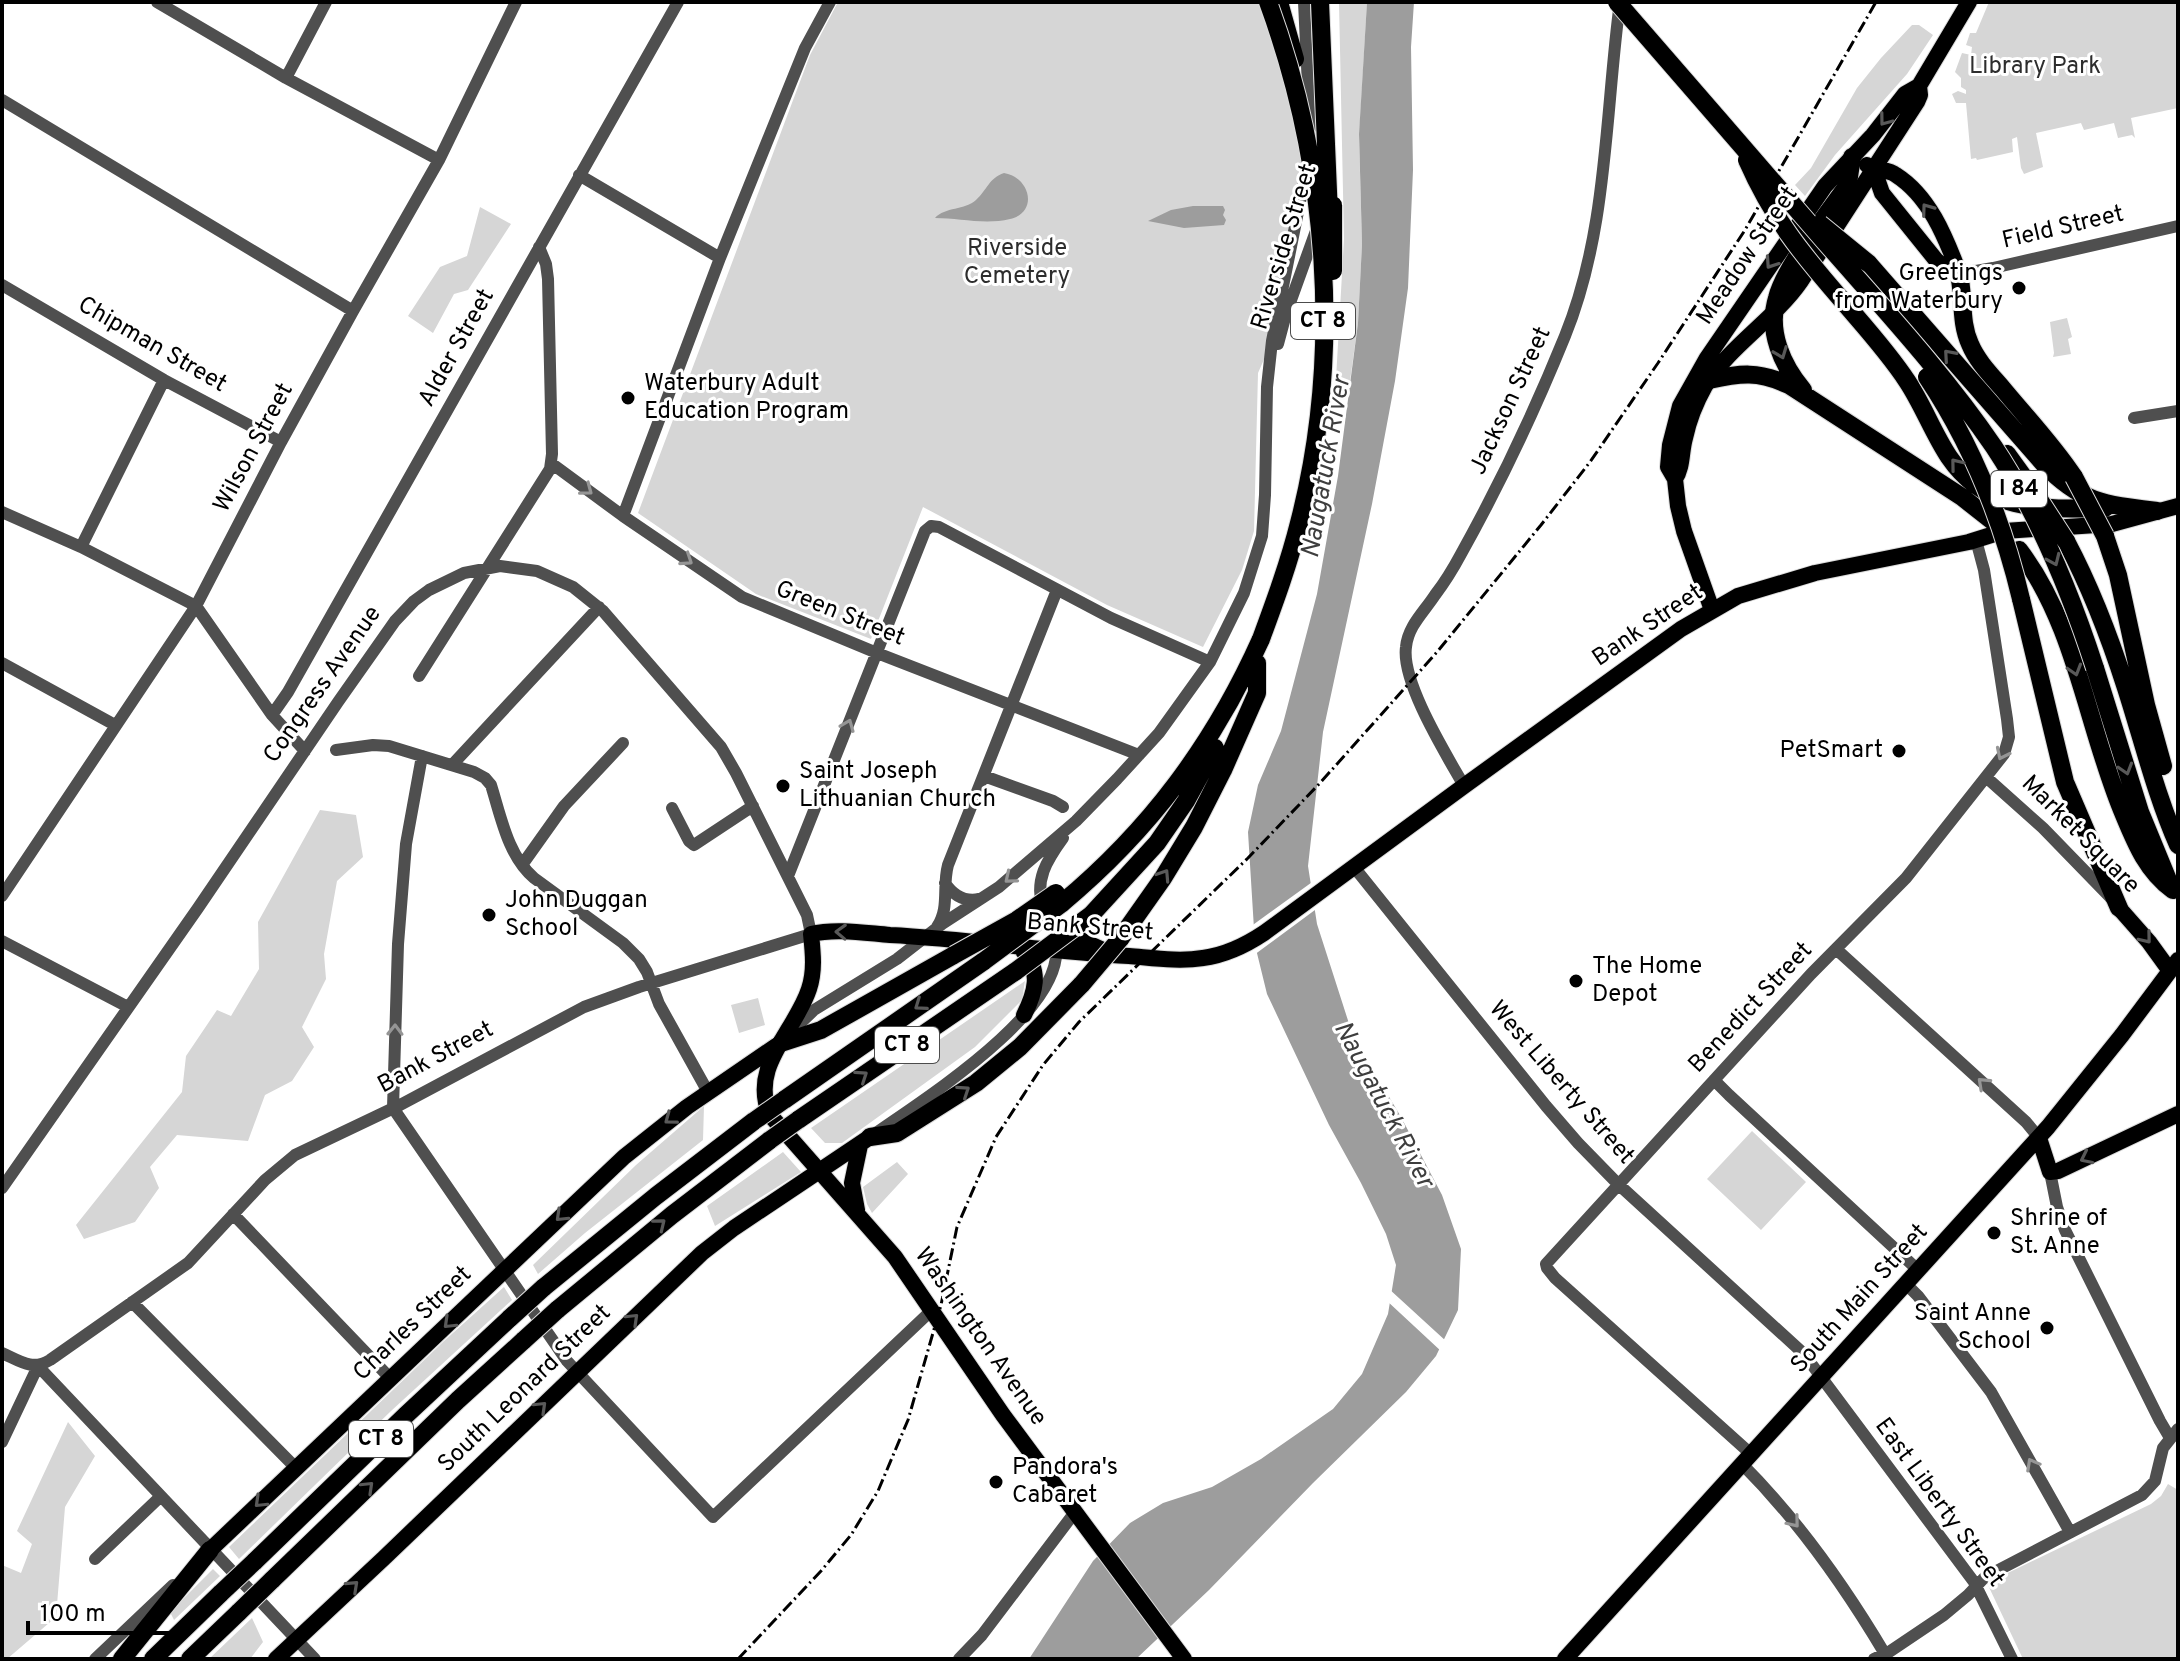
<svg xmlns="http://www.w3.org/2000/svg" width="2180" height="1661" viewBox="0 0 2180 1661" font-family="Overpass,sans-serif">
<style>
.green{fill:#d6d6d6}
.water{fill:#9d9d9d}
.pier{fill:#fff}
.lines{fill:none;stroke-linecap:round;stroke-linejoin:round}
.major-casing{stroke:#dbdbdb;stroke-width:18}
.highway-casing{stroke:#dbdbdb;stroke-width:20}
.minor{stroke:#4f4f4f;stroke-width:12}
.major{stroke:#000;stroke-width:16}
.highway{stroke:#000;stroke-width:18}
.rail{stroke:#000;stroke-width:3;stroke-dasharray:12 4 2 4;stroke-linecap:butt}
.highway-bridge-casing{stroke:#dbdbdb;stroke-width:20;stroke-linecap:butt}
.highway-bridge{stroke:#000;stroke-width:18}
.oneway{stroke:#595959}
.oneway2{stroke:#959595}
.poi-dot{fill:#000;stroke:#fff;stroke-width:3}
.labels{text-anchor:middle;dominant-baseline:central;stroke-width:6;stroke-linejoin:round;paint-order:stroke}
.shield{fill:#fff;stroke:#4c4c4c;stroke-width:2}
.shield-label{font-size:22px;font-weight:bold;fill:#000}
.park-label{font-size:24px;fill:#2d2d2d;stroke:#fff}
.street-label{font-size:24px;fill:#000;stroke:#fff}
.poi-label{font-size:24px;fill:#000;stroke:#fff;text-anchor:start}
.water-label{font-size:26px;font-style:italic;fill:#3e3e3e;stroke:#fff}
</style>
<rect width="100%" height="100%" fill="#fff"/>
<path class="green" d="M838,2H1268L1309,177L1272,341L1258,373L1254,531L1242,570L1203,647L1107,605L923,507L871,639L756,594L638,513L810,55Z
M1339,2H1367L1359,138L1362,244L1358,323L1350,381L1336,379L1344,239Z
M1989,2H2178V108L2131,118L2135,138L2132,135L2118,138L2114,123L2084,130L2081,123L2036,133L2043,167L2024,174L2021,168L2017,137L2012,139L2013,152L1977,160L1976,158L1971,159L1966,103H1956L1952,94L1958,91L1966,94V90L1961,87V78L1955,72L1962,53L1971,55L1972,47L1966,45L1970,33H1976Z
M1912,25H1919L1933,35L1907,74L1835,155L1805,196L1795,185L1811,168L1857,88L1881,58Z
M480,207L511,224L468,290L454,294L433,333L408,316L440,267L467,256Z
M2067,318L2072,337L2068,339L2071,354L2053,357L2054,353L2050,322Z
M320,810L356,815L363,857L337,881L324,954L326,979L302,1027L314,1047L292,1081L265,1095L248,1141L177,1135L150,1167L159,1188L135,1222L84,1239L76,1225L182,1092L186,1056L217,1010L231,1016L259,969L258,922Z
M1025,981L1022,1000L975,1047L842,1143H825L811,1128Z
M758,998L765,1025L739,1033L731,1005Z
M704,1106L703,1140L585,1233L538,1274L533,1265L636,1165Z
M1752,1131L1806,1182L1761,1230L1707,1179Z
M783,1152L801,1172L715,1226L707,1206Z
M897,1162L908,1174L872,1213L867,1204L863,1187Z
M504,1287L512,1300L391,1411L239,1559L229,1547L444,1341Z
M68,1422L95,1456L65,1507L56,1617L7,1659H2V1565L21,1573L32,1544L17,1531Z
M2168,1484L2178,1490V1659H2023L1987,1583L2151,1504L2161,1496Z
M213,1569L220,1576L174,1620L170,1612Z
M252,1618L263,1642L250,1659H209Z"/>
<path class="water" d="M1367,2H1414L1411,47L1413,170L1408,288L1395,381L1372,504L1323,732L1308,866L1317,924L1353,1036L1401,1117L1442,1195L1461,1249L1458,1310L1436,1356L1406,1392L1313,1483L1209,1590L1136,1659H1029L1093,1561L1130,1523L1163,1503L1212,1487L1261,1459L1333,1409L1362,1374L1388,1314L1396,1265L1386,1234L1361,1183L1329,1125L1267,994L1255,945L1248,832L1258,785L1281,731L1317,594L1338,476L1358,323L1362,244L1359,134Z
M1004,173C1030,177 1039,212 1010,219C985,225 959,218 935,218C945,207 965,210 976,200C987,190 989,178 1004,173Z
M1193,206H1223L1225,210L1223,215L1226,220L1224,225L1184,228L1148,221L1171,210Z"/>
<path class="pier" d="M1315,880L1319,907L1254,955L1250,927Z
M1388,1288L1447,1342L1442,1352L1386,1300Z"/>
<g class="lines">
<defs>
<path id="major" d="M1867,165C1876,172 1887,168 1896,175C1929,196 1945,236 1958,270L1945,268L1936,260L1882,193L1874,170
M1675,479C1683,467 1681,452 1685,438C1689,419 1696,402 1705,386C1730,345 1774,320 1801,281L1917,102L1920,95L1919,86L1969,2
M1712,610L1684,531L1678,506L1675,479L1668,467L1670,445L1680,406L1707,358L1825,186L1873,135L1905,94L1919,86
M2119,908L2149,942L2170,971
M1045,915L1070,935L1103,950
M1023,951C1042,971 1035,993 1024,1015
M2039,1138L2050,1172L2058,1171L2178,1114
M857,1210L852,1183L860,1145
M210,1550L624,1157L687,1107L776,1046
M276,1659L384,1558L702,1253L734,1228L870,1137
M1184,1659L1003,1415L895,1257L770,1115C749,1066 795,1032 809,989C815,971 813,953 811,934C836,928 865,933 890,935C970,939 1049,952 1129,956C1153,958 1179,962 1203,958C1226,955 1246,945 1264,933L1464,786L1681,629L1738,596L1815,573L1969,542L2004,531L2112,524L2178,506
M1565,1659L2048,1127L2122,1035L2178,960"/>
<path id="highway" d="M1279,2L1295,59
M1868,263L2044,464C2081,503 2106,505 2157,511
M1958,270C1965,295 1959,320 1970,344C1977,361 1991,375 2003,389C2027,418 2053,445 2074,477
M1841,299C1864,326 1888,352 1907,381C1923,405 1933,433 1949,457C1987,513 2045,509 2105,508
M1709,380C1741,373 1758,371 1789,385L1962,497L1995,523
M1803,390C1782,365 1767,331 1777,298C1785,267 1825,217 1845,189L1849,177L1852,157
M2007,454L2033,490
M2105,536L2118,575L2146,705L2163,766
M2066,541C2091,588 2110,638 2126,688C2143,741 2156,795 2178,845
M2019,550C2077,626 2087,728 2124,815C2136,844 2147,871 2173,890
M2021,599L2065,782L2119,908
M2095,668L2140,812L2168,880
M1061,904C1150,830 1214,744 1261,639
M1091,915L1157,843L1186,801L1215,748
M1120,939L1163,878L1194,827L1223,770L1257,693V663
M781,1043L821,1030L954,955
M784,1100L984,961
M798,1120L1016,971
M870,1137L897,1133L976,1083L1020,1047L1082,984
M543,1288L656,1196L754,1121
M557,1310L672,1215L770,1140
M254,1562L406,1415L510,1318
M272,1580L458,1400L524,1340
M122,1659L210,1550
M153,1659L221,1593
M190,1659L239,1612"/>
</defs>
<use href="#major" class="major-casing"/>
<use href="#highway" class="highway-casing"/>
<path class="minor" d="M157,2L286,78L439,160
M1304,2L1310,129
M286,78L326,2
M2,100L353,311
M579,175L720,258
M1958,270L1976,271L1993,268L2178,226
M2,285L164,380L281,442
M1278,344L1286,314L1317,228
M2134,418L2178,411
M551,463L623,516L742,597L877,653L1139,755
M2,512L81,547L196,606L272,715L305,751
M623,516L720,258L805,48L830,2
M81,547L164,380
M2,663L115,725
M419,676L550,469L552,454L548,279L546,264L539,247
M272,715L288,692L678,2
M336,750L373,745L389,746L474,772L485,778L491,785C501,817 508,856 534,878L623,943L639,959L647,972L659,1004L708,1092
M452,765L599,607
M984,776L1053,801L1063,807
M1987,778L2043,828L2111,898
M1464,786C1446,754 1401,682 1406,647C1408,626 1424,612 1435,595C1445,582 1453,569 1461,554C1500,484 1535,410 1565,336C1608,230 1605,113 1620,2
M672,808L689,841L694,845L753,806
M522,865L564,806L623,743
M1354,867L1546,1106L1578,1143L1618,1184L1804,1354L1974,1582L2012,1659
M788,876L925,531L931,526L939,527L1111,618L1210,662
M945,883C953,895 964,902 979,899
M2,896L196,606L281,442L353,311L439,160L516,2
M1043,909C1034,880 1047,860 1063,838
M937,927C950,908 942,887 948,865L1057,590
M2,941L128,1007
M1836,949L2026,1122L2039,1138
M791,1032L814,1010L897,959L942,924L999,887L1076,821L1117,779L1159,733L1210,662L1244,593L1262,536L1265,495L1267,387L1272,341L1307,167
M1714,1080L1729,1095L1919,1271
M393,1108L567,1361L713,1517L932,1310
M393,1108L398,944L406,844L422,756
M876,1133C924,1099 1065,1011 1056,945
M2050,1172L2057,1207L2065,1230L2160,1421L2170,1438
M2,1188L198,908L338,702L395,621L414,601L429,590L464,573L500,566L537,571L573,587L603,611L721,747L736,773L807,915L811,934L639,987L584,1007L400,1105L295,1155L265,1180L188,1263L50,1360C32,1371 20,1361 2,1353
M233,1214L390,1378
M1906,1284L1918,1296L1991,1392L2070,1532
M132,1302L296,1468
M38,1366L315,1659
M2,1442L38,1366
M1751,1454L1555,1278L1547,1268L1546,1264L1811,974L1906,878L2004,754L2009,737L2007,719L1984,570L1976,540
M1742,1464C1799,1521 1844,1585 1885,1654
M95,1559L160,1497
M95,1659L173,1585
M959,1659L982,1635L1075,1512
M1874,1659L1889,1652L1944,1615L1968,1595L1985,1577L2142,1495L2155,1481L2163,1448L2178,1429"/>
<use href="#major" class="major"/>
<use href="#highway" class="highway"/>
<path class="rail" d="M738,1659L821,1571L851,1535L878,1491L908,1420L941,1305L957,1227L996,1137L1043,1065L1079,1022L1248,858L1320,783L1437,652L1541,525L1590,462L1658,363L1745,230L1876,2"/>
<defs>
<path id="highway-bridge" d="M1320,2L1329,215
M1617,2C1685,80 1752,158 1820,236C1880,305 1943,372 1994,447C2039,515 2070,591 2095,668
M1747,160C1772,217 1801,253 1841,299
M1333,205V271
M1820,224L1868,263
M1927,377C1973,446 2002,519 2021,599
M2074,477L2105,536
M2033,490L2066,541
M1261,639C1275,601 1289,563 1299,523C1343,353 1328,166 1268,2
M954,955L1017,920L1056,893
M984,961L1061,904
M1016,971L1091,915
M1082,984L1120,939
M754,1121L784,1100
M770,1140L798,1120
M510,1318L543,1288
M524,1340L557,1310
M221,1593L254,1562
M239,1612L272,1580"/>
</defs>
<use href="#highway-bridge" class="highway-bridge-casing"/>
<use href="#highway-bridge" class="highway-bridge"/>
</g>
<defs><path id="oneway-chevron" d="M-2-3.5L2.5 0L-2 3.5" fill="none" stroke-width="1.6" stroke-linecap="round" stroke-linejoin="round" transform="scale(2)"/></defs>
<g class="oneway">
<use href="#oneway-chevron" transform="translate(1885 120) rotate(127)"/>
<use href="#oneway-chevron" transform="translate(1927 209) rotate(-126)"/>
<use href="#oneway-chevron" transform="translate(1771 263) rotate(124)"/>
<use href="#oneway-chevron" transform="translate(1781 353) rotate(69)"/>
<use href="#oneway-chevron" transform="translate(1949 355) rotate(-131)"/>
<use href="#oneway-chevron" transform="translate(1956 464) rotate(-129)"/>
<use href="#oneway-chevron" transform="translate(2054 560) rotate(66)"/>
<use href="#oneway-chevron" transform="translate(2075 670) rotate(73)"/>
<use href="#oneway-chevron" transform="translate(2126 769) rotate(73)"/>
<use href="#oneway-chevron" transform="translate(1164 875) rotate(-57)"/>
<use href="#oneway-chevron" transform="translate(841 932) rotate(-178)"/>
<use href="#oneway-chevron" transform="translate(2146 938) rotate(51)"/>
<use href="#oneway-chevron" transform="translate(920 1005) rotate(145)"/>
<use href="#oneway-chevron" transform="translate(862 1076) rotate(-34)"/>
<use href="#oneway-chevron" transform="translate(964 1091) rotate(-34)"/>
<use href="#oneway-chevron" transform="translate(670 1119) rotate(143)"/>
<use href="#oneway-chevron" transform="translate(2086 1158) rotate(154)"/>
<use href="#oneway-chevron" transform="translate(561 1216) rotate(136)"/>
<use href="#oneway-chevron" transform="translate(660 1224) rotate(-39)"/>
<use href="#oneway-chevron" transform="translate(633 1319) rotate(-44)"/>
<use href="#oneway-chevron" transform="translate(449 1323) rotate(136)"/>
<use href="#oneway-chevron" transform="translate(541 1407) rotate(-44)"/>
<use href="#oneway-chevron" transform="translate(368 1487) rotate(-44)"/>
<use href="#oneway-chevron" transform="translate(260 1502) rotate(136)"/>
<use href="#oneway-chevron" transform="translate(353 1586) rotate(-43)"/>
</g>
<g class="oneway2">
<use href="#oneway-chevron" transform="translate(587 490) rotate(37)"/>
<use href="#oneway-chevron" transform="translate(687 560) rotate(34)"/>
<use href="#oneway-chevron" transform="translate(848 725) rotate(-68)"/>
<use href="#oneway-chevron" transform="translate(2002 754) rotate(116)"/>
<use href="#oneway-chevron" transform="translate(1010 878) rotate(140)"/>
<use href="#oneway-chevron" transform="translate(395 1030) rotate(-89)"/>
<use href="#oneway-chevron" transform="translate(1983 1083) rotate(-137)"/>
<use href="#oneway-chevron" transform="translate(2032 1464) rotate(-119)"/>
<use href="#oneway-chevron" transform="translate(1794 1522) rotate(51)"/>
</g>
<g class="poi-dot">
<circle cx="2019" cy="288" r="8"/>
<circle cx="628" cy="398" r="8"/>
<circle cx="1899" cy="751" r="8"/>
<circle cx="783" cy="786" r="8"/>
<circle cx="489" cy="915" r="8"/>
<circle cx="1576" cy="981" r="8"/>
<circle cx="1994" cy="1233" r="8"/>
<circle cx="2047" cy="1328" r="8"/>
<circle cx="996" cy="1482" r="8"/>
</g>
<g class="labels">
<g class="shield">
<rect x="1291" y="303" width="64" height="36" rx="6"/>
<rect x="1991" y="471" width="56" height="36" rx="6"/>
<rect x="875" y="1027" width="64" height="36" rx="6"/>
<rect x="349" y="1421" width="64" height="36" rx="6"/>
</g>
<g class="shield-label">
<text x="1323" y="321">CT 8</text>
<text x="2019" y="489">I 84</text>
<text x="907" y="1045">CT 8</text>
<text x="381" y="1439">CT 8</text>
</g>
<g class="park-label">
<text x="2035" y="67">Library Park</text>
<text x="1017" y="249">Riverside<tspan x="1017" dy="28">Cemetery</tspan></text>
</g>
<g class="street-label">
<text transform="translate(2063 228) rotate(-13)">Field Street</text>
<text transform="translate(1285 247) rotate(-73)">Riverside Street</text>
<text transform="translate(1748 256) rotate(-56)">Meadow Street</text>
<text transform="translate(152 345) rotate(30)">Chipman Street</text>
<text transform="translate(457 348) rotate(-61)">Alder Street</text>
<text transform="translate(1511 401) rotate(-65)">Jackson Street</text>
<text transform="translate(254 448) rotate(-62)">Wilson Street</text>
<text transform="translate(840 614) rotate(22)">Green Street</text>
<text transform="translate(1648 626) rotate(-34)">Bank Street</text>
<text transform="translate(323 685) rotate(-55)">Congress Avenue</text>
<text transform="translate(2080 835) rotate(45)">Market Square</text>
<text transform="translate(1090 928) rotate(5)">Bank Street</text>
<text transform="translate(1751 1008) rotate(-47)">Benedict Street</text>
<text transform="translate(436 1058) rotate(-28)">Bank Street</text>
<text transform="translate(1561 1083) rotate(49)">West Liberty Street</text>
<text transform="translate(1860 1299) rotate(-48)">South Main Street</text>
<text transform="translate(413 1324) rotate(-44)">Charles Street</text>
<text transform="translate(980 1337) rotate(55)">Washington Avenue</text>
<text transform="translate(525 1389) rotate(-44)">South Leonard Street</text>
<text transform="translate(1939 1503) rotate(54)">East Liberty Street</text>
</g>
<g class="poi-label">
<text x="2003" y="274" text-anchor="end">Greetings<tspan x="2003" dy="28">from Waterbury</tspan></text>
<text x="644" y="384">Waterbury Adult<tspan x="644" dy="28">Education Program</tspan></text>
<text x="1883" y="751" text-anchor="end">PetSmart</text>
<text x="799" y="772">Saint Joseph<tspan x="799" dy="28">Lithuanian Church</tspan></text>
<text x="505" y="901">John Duggan<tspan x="505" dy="28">School</tspan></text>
<text x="1592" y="967">The Home<tspan x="1592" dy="28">Depot</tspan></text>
<text x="2010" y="1219">Shrine of<tspan x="2010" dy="28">St. Anne</tspan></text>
<text x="2031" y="1314" text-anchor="end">Saint Anne<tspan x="2031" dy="28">School</tspan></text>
<text x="1012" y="1468">Pandora's<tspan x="1012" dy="28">Cabaret</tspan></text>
</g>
<g class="water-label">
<text transform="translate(1327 467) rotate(-80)">Naugatuck River</text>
<text transform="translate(1383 1105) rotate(62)">Naugatuck River</text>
</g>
</g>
<rect width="2180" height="1661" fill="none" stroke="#000000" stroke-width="8"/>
<path d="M28 1621v12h156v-12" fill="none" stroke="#000000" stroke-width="4"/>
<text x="40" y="1621" font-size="24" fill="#000000" stroke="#ffffff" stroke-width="6" paint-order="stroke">100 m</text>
</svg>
